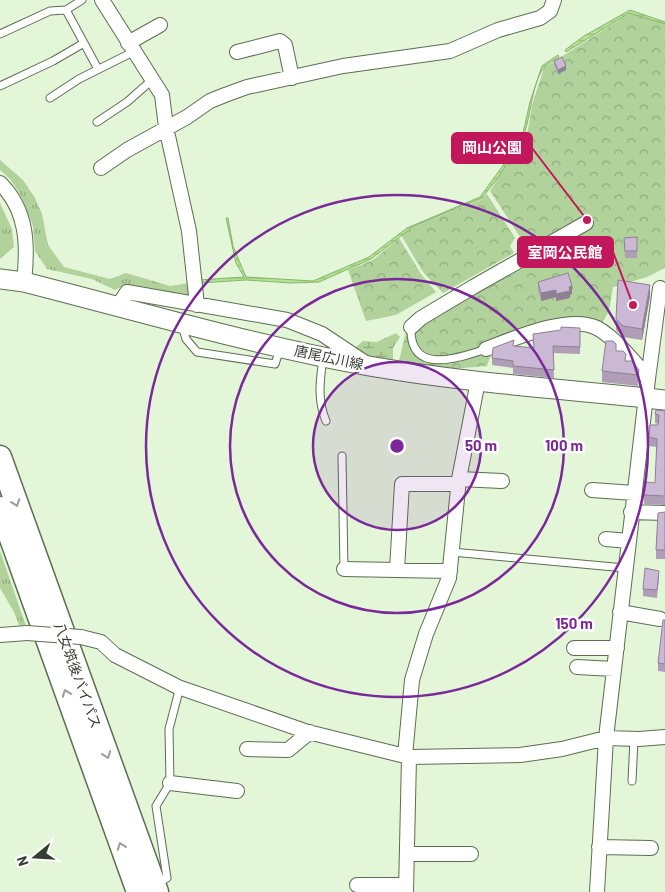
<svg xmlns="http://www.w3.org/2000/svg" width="665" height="892" viewBox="0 0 665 892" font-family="Barlow,'Noto Sans JP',sans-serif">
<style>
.grass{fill:url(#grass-tufts)}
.forest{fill:url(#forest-crowns)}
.wetland{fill:url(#wetland-marsh)}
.water{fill:url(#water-rules);stroke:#8bb372}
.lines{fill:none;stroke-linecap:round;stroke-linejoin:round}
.service-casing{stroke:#5d6d53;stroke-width:9}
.minor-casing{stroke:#5d6d53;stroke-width:16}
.secondary-casing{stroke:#5d6d53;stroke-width:21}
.trunk-casing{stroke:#5d6d53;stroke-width:25}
.service{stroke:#fff;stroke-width:7}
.minor{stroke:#fff;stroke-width:14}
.secondary{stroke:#fff;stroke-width:19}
.trunk{stroke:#fff;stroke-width:22}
.minor-bridge-casing{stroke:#5d6d53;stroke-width:16;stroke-linecap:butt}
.minor-bridge{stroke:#fff;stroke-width:14}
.wall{fill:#af9eb6}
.shaded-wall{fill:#8e8194}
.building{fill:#cbb8d4;stroke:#8e8194}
.oneway{stroke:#9a9e98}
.ring{fill:none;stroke:#7b299a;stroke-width:2.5}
.labels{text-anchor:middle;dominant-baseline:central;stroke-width:5;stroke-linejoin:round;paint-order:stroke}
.street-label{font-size:14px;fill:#363d32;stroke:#fff}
.centre{fill:#7b299a;stroke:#fff;stroke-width:2.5}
.ring-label{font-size:15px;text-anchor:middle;font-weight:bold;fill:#7b299a;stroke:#fff;stroke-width:5;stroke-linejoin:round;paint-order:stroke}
.leader{fill:none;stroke:#c2185b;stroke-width:2}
.callout-dot{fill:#c2185b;stroke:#fff;stroke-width:2}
.callout{fill:#c2185b;stroke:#c2185b;stroke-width:2}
.callout-label{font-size:15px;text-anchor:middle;font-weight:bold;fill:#fff}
</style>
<defs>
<pattern id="grass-tufts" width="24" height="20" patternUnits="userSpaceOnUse" patternTransform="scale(1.25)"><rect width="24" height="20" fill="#b1d29b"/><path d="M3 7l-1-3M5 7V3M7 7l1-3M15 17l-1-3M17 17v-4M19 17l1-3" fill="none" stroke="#91ac7f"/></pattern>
<pattern id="forest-crowns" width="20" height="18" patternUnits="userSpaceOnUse" patternTransform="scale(1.25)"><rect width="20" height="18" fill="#b1d29b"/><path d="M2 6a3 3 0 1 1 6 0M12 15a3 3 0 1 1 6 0" fill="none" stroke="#91ac7f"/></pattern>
<pattern id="wetland-marsh" width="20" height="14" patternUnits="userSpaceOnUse" patternTransform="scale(1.25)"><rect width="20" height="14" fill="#b1d29b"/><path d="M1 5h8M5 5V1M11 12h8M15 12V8" fill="none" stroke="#91ac7f"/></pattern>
<pattern id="water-rules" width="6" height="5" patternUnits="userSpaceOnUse" patternTransform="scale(1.25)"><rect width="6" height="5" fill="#b0e58d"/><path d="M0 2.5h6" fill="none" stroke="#98c57a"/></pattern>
</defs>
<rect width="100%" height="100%" fill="#e3f6d8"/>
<path class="grass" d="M0,160L23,180L35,198L42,214L48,245L64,267L110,279L126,273L170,286L190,283V295L123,286L115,290L92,279L47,269L35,251L33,226L21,196L10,179L0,170Z
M0,203L12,229L14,247L0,259Z
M0,551L26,626L19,625L14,612L0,588Z"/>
<path class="forest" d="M630,13L665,24V268L647,277L613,287L609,311L597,331H554L492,352L487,366L439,370L398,365L408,323L528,249L490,191L528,130L532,105L544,68Z
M487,194L515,238L510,246L514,253L443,293L423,272L401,235L413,227L480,200Z
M399,238L421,274L436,292L396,315L366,321L348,270L373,260Z"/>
<path class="wetland" d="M396,333L400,337L393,348V359L389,361L365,357L356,347L363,341L377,342Z"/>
<path class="water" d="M630,10L665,22V24L629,13L566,52L565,50L584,36Z
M558,55L559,57C555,60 547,64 544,68C531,83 531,122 521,142L530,102L542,66Z
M518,145L500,175L482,198L414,226L371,259L319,282L291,283L246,280L200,283L199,280L244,277L236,263L226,218H228L233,246L246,277L313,281L369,257L407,228L480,197Z"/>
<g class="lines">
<defs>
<path id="service" d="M66,10L98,69
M0,34L50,11L66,10L82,0
M0,86L53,61L84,43
M50,98L79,79L133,52
M97,122L127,102L152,80
M411,327C409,376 459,358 486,349
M184,332L186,339L197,352L275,364L280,349
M323,358C320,380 317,400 326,421
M342,456L344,569
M452,552L625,568
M632,781L634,739
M161,881L167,878L156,806L170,783L169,729L180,687"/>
<path id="minor" d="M102,0L162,95L166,127L189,231L197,305
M128,43L160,25
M237,52L280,41L285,45L292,78
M101,168L127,150L187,117L210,101L225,95L247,87L343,66L450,51L498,30L540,18L550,11L554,0
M0,183C28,211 28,246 24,282
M118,306L127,292L287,320L322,334L367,364
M411,327L421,318L473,287L586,223
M486,349C513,339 569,314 597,328C613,336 637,364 648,379L606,738L597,892
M648,379L660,288
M459,479L502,481
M592,490L634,493
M631,512L665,513
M606,539L628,541
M344,569L450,571
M397,570L402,484H458
M620,612L660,619
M0,635L27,633
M81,637L101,642L115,655L178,687L308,732L409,757L520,755L562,749L606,738L639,739L665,737
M574,648H617
M577,667L614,669
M247,749L288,750L310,732
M405,756L412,680L426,634L449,578L459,479L478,381
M170,783L237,791
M599,847L651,848
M407,854H471
M357,885H406
M406,892L409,757"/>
<path id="secondary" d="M0,279L24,282C138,311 253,345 369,366C467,383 566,389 665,400"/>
<path id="trunk" d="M0,457L157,892
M0,508L138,892"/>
</defs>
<use href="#service" class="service-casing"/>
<use href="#minor" class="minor-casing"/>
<use href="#secondary" class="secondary-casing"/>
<use href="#trunk" class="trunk-casing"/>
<use href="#service" class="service"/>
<use href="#minor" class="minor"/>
<use href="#secondary" class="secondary"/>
<use href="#trunk" class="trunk"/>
<defs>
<path id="minor-bridge" d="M27,633L81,637"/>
</defs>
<use href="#minor-bridge" class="minor-bridge-casing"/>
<use href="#minor-bridge" class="minor-bridge"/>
</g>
<path class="wall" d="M554,61L566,70L558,74L554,64Z
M637,237V258H625L624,238Z
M538,282L572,294L570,295V298L556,301V297L541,301L538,289Z
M650,296L642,340L623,337L616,330V319Z
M580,328V354L553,353L554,378L513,374V368L492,365V358L514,346L534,348Z
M616,351L626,361L639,370L638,386L602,382V371Z
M665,411V505L644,504V495L655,483L657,447L649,446V437L658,425V424L655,423V414Z
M665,512V559H656V550Z
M659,578L657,598L643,596V589Z
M665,620V672L658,671V663Z"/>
<path class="shaded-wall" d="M566,66V70L558,74V70Z
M650,285V296L642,340V329Z
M572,286V294L570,295V298L556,301V294L569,287Z
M556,290V297L541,301V293Z"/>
<path class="building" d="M562,57L566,66L558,70L554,61Z
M637,237V251H625L624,238Z
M568,273L572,286L569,287L570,291L556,294V290L541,293L538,282Z
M618,280L650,285L642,329L623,326L616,319Z
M561,327L580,328V347L553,346L554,370L513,366V361L492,358L493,348L514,340L513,346L534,348L533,334L561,330Z
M606,341H613L616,344V351H623L626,354L625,361H632L639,370L638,375L602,371Z
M656,410L665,411V496L644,495L646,482L655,483L657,439L649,437L650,425H658L659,415L655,414Z
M665,512V550H656L658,513Z
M645,568L659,571L657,590L643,589Z
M663,620H665V664L658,663Z"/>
<defs><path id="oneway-chevron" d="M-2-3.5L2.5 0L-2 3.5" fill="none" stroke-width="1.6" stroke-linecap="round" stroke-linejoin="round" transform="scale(1.25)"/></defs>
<g class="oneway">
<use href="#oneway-chevron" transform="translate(16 503) rotate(70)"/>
<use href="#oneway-chevron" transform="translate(66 693) rotate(-110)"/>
<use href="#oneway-chevron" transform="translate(107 755) rotate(70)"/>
<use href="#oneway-chevron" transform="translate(121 846) rotate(-110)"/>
</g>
<circle cx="397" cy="446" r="84" fill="#7b299a" fill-opacity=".12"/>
<g class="ring">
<circle cx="397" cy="446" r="84"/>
<circle cx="397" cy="446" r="167"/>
<circle cx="397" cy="446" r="251"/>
</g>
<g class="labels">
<g class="street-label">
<text transform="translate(329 357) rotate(12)">唐尾広川線</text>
<text transform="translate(78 675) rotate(70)">八女筑後バイパス</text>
</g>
</g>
<circle cx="397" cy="446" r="8" class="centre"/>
<g class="ring-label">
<text x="481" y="451">50 m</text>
<text x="564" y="451">100 m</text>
<text x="574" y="629">150 m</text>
</g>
<path class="leader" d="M587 220L532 148M633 305L613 252"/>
<g class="callout-dot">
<circle cx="587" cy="220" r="5"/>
<circle cx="633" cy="305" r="5"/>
</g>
<g class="callout">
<rect x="452" y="133" width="80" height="30" rx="5"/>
<rect x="518" y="237" width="95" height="30" rx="5"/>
</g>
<g class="callout-label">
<text x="492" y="153">岡山公園</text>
<text x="565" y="258">室岡公民館</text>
</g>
<g transform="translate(35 857) rotate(252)" stroke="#ffffff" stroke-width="4" paint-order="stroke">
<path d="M0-4L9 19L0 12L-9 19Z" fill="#363d32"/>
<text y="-8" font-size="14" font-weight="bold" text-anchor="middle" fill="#363d32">N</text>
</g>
</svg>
